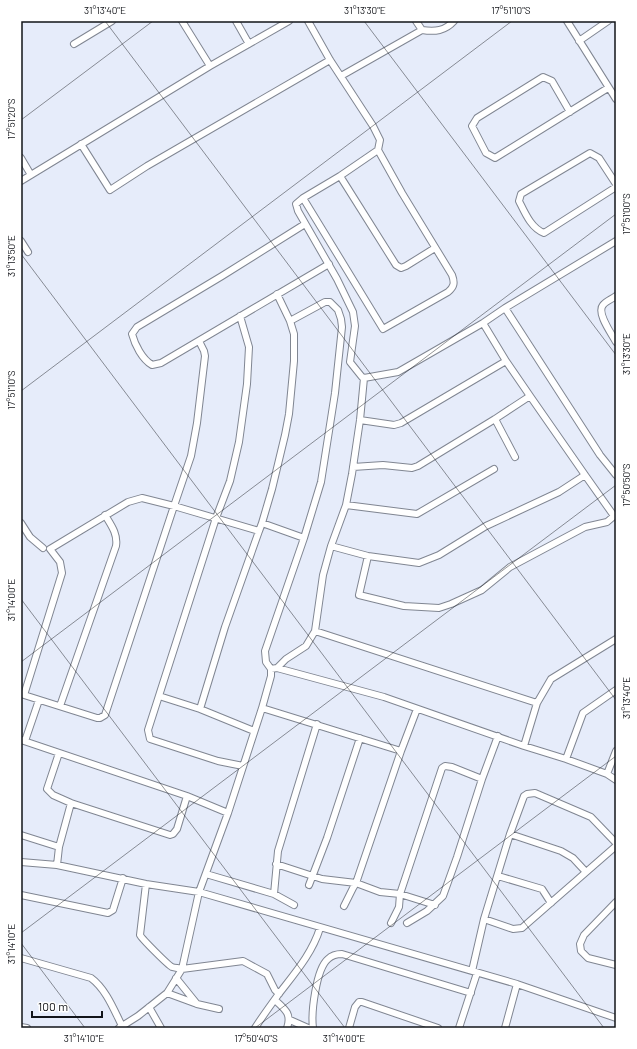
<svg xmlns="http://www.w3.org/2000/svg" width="637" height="1049" viewBox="0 0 637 1049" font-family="Barlow,sans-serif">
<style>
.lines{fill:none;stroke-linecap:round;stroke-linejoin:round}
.minor-casing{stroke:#808692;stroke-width:8}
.minor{stroke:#fff;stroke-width:6}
.ticks{fill:none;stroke:#121419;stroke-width:1;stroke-opacity:0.45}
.neatline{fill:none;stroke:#121419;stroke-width:1.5}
.ticks-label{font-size:10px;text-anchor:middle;fill:#121419}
</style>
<rect width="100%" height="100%" fill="#e6ecfa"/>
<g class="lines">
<defs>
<path id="minor" d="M182,21L210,66
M236,21L249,44
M308,21L330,60L373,126L380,140L378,150L340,176L303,198L296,204L298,211L337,279L353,312L355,326L350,362L362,377L364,378L398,372L483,323L505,308L616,241
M416,21L422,30
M567,21L616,99
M579,41L608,21
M74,44L112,21
M341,76L422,30C435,32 445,31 454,21
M570,112L552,81L543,77L477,118L472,126L486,153L495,158L608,88
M81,144L110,190L147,166L330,60
M21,158L31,175
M340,176L396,265L401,268L406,266L435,248
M21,181L210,66L289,21
M616,184L599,158L590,153L521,194L519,201C525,213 531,228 544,233L616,187
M303,198L383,329L448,292C454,287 455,283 452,275L402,193L378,150
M305,224L222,276L137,327L132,334C135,345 142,359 152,365L161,363L329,264
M21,241L28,252
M616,296C612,299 606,301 603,305C596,313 612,334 616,342
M505,308L600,455L616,475
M240,316L249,347L247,384L239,442L230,481L216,518L148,730L150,739L218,761L243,766
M199,341L204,351L205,356L197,423L191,456L174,506L105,715L100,718H97L24,695L62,573L60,562L50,549L128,502L142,498L174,506L259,531L262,523L304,538
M495,419L515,457
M360,420L394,425L401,423L506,361L483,323
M353,467L383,465L412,468L418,466L495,419L530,396L506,361
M346,505L417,514L494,469
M21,523L30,537L43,548
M262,523L272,489L285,435L289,414L294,361V334L290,321L277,294
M331,546L368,556L419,563L439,555L486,526L559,492L585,475L530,396
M368,556L359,595L404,606L439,608L451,604L482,590L510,567L585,527L607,522L614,516L585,475
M315,631L537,703
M277,668L286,659L306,646L315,631L323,575L331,546L346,505L352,474L360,420L364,378
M271,669L277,668L384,697L524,746L566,759L607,774L616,780
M159,696L200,709L254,731
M60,706L116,546C118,534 111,525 105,515
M262,708L401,751
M200,709L225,627L259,531
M21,740L187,796L228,813
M25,741L39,700
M524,746L537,703L551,679L616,639
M59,753L47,789L53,795L71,803L170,835L173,834L177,829L187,796
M566,759L583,713L616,690
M607,774L616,751
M510,834L561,851L573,858L586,872
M21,835L59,847
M21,862L57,865L146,884L199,892L517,984L616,1018
M276,864L322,879L356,883L380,892L400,894L435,905
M57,865L59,847L71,803
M206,874L274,894L294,905
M498,876L542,889L551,903
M146,884L140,935C142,939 168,965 172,967C175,968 179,968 182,969L243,961L267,974L275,990L279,994
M309,885L327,838L360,738
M274,894L278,851L317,724
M21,895L108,913L113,910L123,878
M616,902L584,935L580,944L581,951L588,958L616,965
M344,906L353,888L356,883L401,751L417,709
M484,919L513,929L522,928L616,846
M391,923L399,907L400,894L442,768L445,766L452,767L482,779
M407,923L427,911L443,896L457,857L482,779L498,736
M21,958L91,978C106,989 114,1010 122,1026
M472,971L484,919L510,834L524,796L527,794L535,793L591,817L616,843
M176,978L197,1004L219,1009
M167,993L197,1004
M275,1000C285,1009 292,1014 287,1028
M149,1007L161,1028
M290,1020L308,1028
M21,1027L27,1028
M119,1028L138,1016L167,993L182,969L199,892L228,813L262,708L271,676V669L266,662L265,651L304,538L321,482L335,393L342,327L341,319L338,310L330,302H325L290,321
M255,1028C262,1017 270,1006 278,995C294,974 312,954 320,928
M313,1028C311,1013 316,969 328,959C332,955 337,954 342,954L471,993
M349,1028L355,1007L359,1002H362L438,1028
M459,1028L477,973
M505,1028L517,984"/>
</defs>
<use href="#minor" class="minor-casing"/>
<use href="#minor" class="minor"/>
</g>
<path class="ticks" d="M105,21L616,700M364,21L616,355M21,120L153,21M21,254L604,1028M21,391L512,21M21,599L345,1028M21,662L616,214M21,933L616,485M21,943L85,1028M255,1028L616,756M614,1028L616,1027"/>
<rect width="637" height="1049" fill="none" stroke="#ffffff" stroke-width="44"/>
<path d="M32 1011v6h70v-6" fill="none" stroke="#121419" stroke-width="2"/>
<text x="38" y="1011" font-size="12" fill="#121419" stroke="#ffffff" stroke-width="3" paint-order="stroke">100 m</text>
<rect x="22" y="22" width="593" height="1005" class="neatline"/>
<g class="ticks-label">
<text x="105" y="14">31°13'40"E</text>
<text x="365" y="14">31°13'30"E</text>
<text x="511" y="14">17°51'10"S</text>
<text transform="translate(11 119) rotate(-90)" y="4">17°51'20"S</text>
<text transform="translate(626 214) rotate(-90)" y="4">17°51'00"S</text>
<text transform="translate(11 256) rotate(-90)" y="4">31°13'50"E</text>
<text transform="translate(626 354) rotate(-90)" y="4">31°13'30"E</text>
<text transform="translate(11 390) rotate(-90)" y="4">17°51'10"S</text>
<text transform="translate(626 485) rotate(-90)" y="4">17°50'50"S</text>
<text transform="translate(11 600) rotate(-90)" y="4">31°14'00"E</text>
<text transform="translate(626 698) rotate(-90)" y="4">31°13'40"E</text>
<text transform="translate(11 944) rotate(-90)" y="4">31°14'10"E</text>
<text x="84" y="1042">31°14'10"E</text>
<text x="256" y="1042">17°50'40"S</text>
<text x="344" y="1042">31°14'00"E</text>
</g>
</svg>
